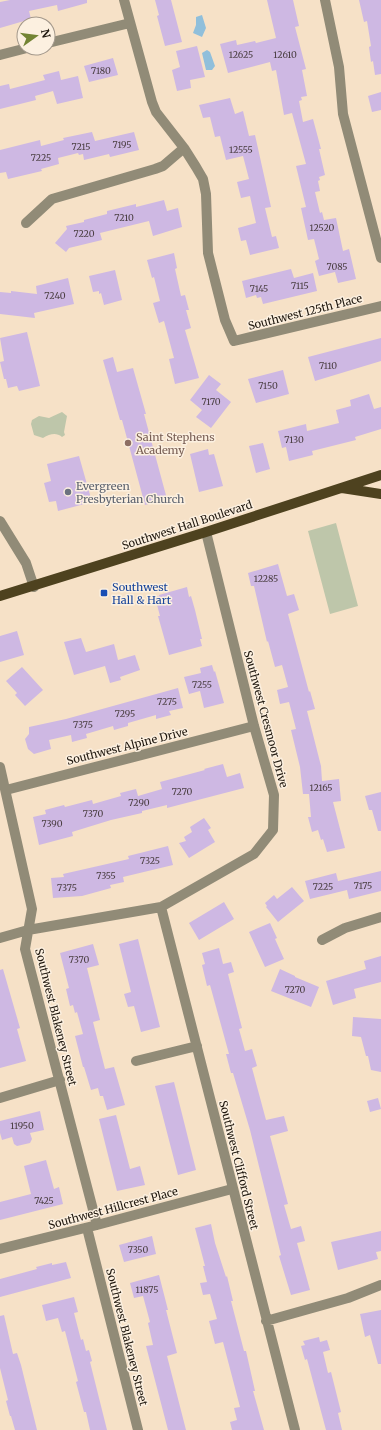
<svg xmlns="http://www.w3.org/2000/svg" width="381" height="1430" viewBox="0 0 381 1430" font-family="Merriweather,serif">
<style>
.green{fill:#bec6aa}
.water{fill:#90bfdb}
.building{fill:#ceb8e3}
.lines{fill:none;stroke-linecap:round;stroke-linejoin:round}
.minor{stroke:#918b77;stroke-width:10}
.major{stroke:#4e421f;stroke-width:10}
.education-dot{fill:#8d6e63;stroke:#fcf0e0;stroke-width:1.5}
.worship-dot{fill:#6b7280;stroke:#fcf0e0;stroke-width:1.5}
.transit-dot{fill:#1a4fb4;stroke:#fcf0e0;stroke-width:1.5}
.labels{text-anchor:middle;dominant-baseline:central;stroke-width:3;stroke-linejoin:round;paint-order:stroke}
.number-label{font-size:9px;fill:#4b3f43}
.street-label{font-size:11px;fill:#1f170e;stroke:#fcf0e0}
.education-label{font-size:11px;fill:#785e54;stroke:#fcf0e0;text-anchor:start}
.worship-label{font-size:11px;fill:#5b616d;stroke:#fcf0e0;text-anchor:start}
.transit-label{font-size:11px;fill:#164399;stroke:#fcf0e0;text-anchor:start}
</style>
<rect width="100%" height="100%" fill="#f6e1c7"/>
<path class="green" d="M62,412L67,416L64,432L65,435L62,437C56,432 50,434 43,438L34,435L31,424L32,420L39,416L49,418Z
M336,523L358,606L330,614L308,531Z"/>
<path class="water" d="M202,15L206,28L202,37L193,33L196,25V17Z
M207,50L210,52L215,66L212,70H206L202,53Z"/>
<path class="building" d="M10,0H87V3L58,11L57,5L29,11L31,19L0,28V2Z
M155,0H171L182,42L165,46L157,16L159,15Z
M267,0H293L299,26L295,27L306,69L302,70L307,96L301,97L302,100L299,101L303,122L313,119L321,149H319L325,175L319,177L320,180L318,181L320,191L315,192L320,213L322,212L324,220L336,218L343,251L349,249L356,279L338,283L335,272L319,276L315,261L319,259L314,239L308,240L301,208L306,207L296,166L306,164L292,113L284,115L276,70L272,71L270,62L228,73L220,44L236,40L237,45L255,41L256,43L276,38Z
M359,0H381V74L375,75L373,61L371,62L369,47L371,46L367,21L364,22Z
M197,46L205,77L190,80L191,88L177,91L172,70L180,67L176,51Z
M113,58L118,75L89,82L84,66Z
M59,71L61,80L78,76L83,98L57,104L53,91L35,96L36,100L0,109V86L9,84L10,89L45,80L43,75Z
M381,92V110L372,112L368,96Z
M230,98L235,114L243,111L249,136L255,135L271,207L265,208L272,237L276,236L279,248L250,255L246,240L241,241L238,228L256,223L250,196L241,198L237,182L249,179L243,156L226,160L220,136L215,137L210,117L203,118L199,105Z
M92,132L95,141L134,132L139,150L110,157L109,154L84,160L83,154L79,155L78,153L58,158L59,164L41,169L42,171L8,179L6,172L0,173V150L40,140L41,146L64,140L63,138Z
M164,200L167,211L178,208L182,227L153,236L149,221L100,233L102,240L69,248L66,252L55,243L67,229L66,226L84,222V220L107,214V211L136,204V207Z
M174,253L177,268L175,269L181,296L185,295L189,310H186L191,328L185,330L199,378L175,384L169,359L174,358L164,321L159,323L153,303L160,301L154,277L152,278L147,260Z
M291,269L294,278L313,273L317,291L263,304L261,297L257,298L256,295L246,298L242,281Z
M115,270L122,300L104,305L101,293L99,294V291L93,292L89,276Z
M68,278L74,304L34,313L35,318L0,314V292L11,293V291L37,294L36,286Z
M27,332L40,386L19,391L17,386L8,388L6,379H4L0,362L4,361L0,338Z
M381,338V361L315,381L308,357Z
M113,357L117,372L133,368L146,414H144L167,499L145,505L122,420H120L103,360Z
M283,370L289,394L256,403L248,379Z
M209,375L221,384L216,390L231,402L211,428L196,417L202,410L190,400Z
M369,394L374,409L381,407V429L355,437L356,440L312,451L313,455L289,461L286,447L282,448L278,431L306,424L307,431L339,423L336,410L351,406L350,400Z
M263,443L270,469L256,473L249,446Z
M208,449L209,455L214,454L223,486L199,492L190,454Z
M79,456L92,502L58,511L56,501L49,502L44,483L51,481L47,464Z
M278,564L287,596L294,594L299,610L288,614L309,692L310,691L315,709L307,711L321,766L322,781L339,779L341,801L333,802L345,848L327,852L323,839L321,840L318,830L312,832L308,817H311L309,794H303L300,767L291,730L296,729L289,702L280,704L277,690L288,687L282,665L275,667L268,641L267,642L254,586H251L248,573Z
M187,587L189,597L191,596L195,610L202,639H200L202,646L169,655L158,616H160L155,597L159,596V595Z
M17,631L24,655L0,662V636Z
M81,638L86,652L114,644L118,660L135,655L140,670L120,677L121,680L110,683L105,666L74,675L64,642Z
M212,665L214,672L215,671L224,703L204,708L200,691L189,694L184,677L201,673L200,668Z
M22,667L43,690L25,706L15,695L17,693L6,681Z
M178,688L183,708L169,711L171,715L156,719V715L128,723V726L114,730L113,726L86,734L87,738L72,742L71,735L49,740L51,749L34,754L28,749L25,739L29,734V727L66,719Z
M223,764L227,777L240,773L244,788L167,808V805L142,811V813L111,820L72,832L73,836L39,845L33,817L46,814L45,810L64,805L65,807L92,800L93,804L121,796L120,793L136,789L138,796L162,789L160,782L205,770L204,769Z
M381,792V831H378L372,810H369L365,796Z
M204,818L211,828L208,830L215,842L189,858L179,843L186,841L184,837L192,832L190,827Z
M168,846L173,865L123,877L124,882L110,885L111,888L82,896L53,898L51,878L64,877L63,874L129,859L128,856Z
M381,871V891L349,899L347,890L310,899L305,881L336,873L338,881Z
M292,887L304,901L278,922L266,907L267,906L265,903L274,895L277,899Z
M224,902L234,919L199,940L189,923Z
M270,923L277,938L275,939L284,959L265,967L249,932Z
M138,939L160,1027L141,1032L134,1006L128,1007L124,994L131,992L119,944Z
M93,944L99,965L87,968L100,1020L93,1022L105,1069L114,1067L125,1105L107,1110L103,1096H100L98,1088L91,1090L84,1067H83L75,1036L83,1034L77,1012L75,1013L73,1005L70,1006L66,989L69,988L60,953Z
M219,948L223,964L231,962L234,972L228,974L242,1028L239,1029L245,1051L252,1049L257,1066L252,1068L266,1120L284,1116L288,1131L270,1136L288,1204L284,1205L291,1229L301,1226L305,1241L297,1243L310,1290L291,1295L279,1256L281,1255L250,1130L233,1073H231L226,1054H229L210,985L207,986L202,965L205,964L202,953Z
M381,956V982L354,989L356,998L333,1005L326,981L366,969L364,961Z
M3,969L20,1028L17,1029L26,1061L0,1068V970Z
M280,969L295,976V977L319,987L311,1007L271,991Z
M353,1017L381,1019V1072L371,1070L368,1056H366L361,1037L352,1036Z
M174,1082L196,1170L178,1175L155,1086Z
M378,1098L381,1109L370,1112L367,1101Z
M40,1111L44,1130L30,1133L32,1139L30,1143L17,1146L14,1144L12,1137L2,1140L0,1133V1121Z
M116,1115L130,1169L140,1166L145,1185L117,1191L99,1119Z
M46,1160L54,1189L59,1187L63,1204L0,1220V1202L31,1194L24,1166Z
M211,1224L215,1243L226,1277L227,1276L233,1301H231L244,1351H246L255,1391H253L264,1430H232L230,1422L237,1420L234,1408L240,1407L223,1342L215,1344L209,1321L217,1319L210,1294L203,1295L200,1283L207,1282L203,1266H205L195,1228Z
M381,1231V1251L376,1252L378,1259L338,1270L331,1242Z
M152,1236L156,1254L124,1262L119,1245Z
M66,1262L71,1278L0,1297V1279L37,1269L36,1267L52,1263V1265Z
M159,1275L168,1310H166L177,1353L167,1356L186,1430H168L146,1346L153,1345L148,1323L150,1322L143,1296L134,1298L130,1283Z
M74,1297L78,1312L74,1313L81,1340L83,1339L86,1351L89,1350L92,1361L90,1362L107,1430H90L86,1412H84L76,1382L78,1381L65,1331L62,1332L58,1318L46,1321L42,1305Z
M381,1310V1364H378L370,1335L365,1337L360,1314Z
M4,1315L13,1354L17,1353L21,1365L37,1430H15L11,1416H10L6,1401L8,1400L0,1368V1316Z
M319,1337L320,1342L327,1340L330,1350L323,1352L328,1373L331,1372L341,1412L338,1413L342,1430H326L307,1359L305,1360L301,1346L305,1345L303,1341Z"/>
<g class="lines">
<path class="minor" d="M124,0L152,102L156,112L184,148L196,167L203,179L206,194L208,253L225,320L234,341L381,306
M325,0L339,67L343,114L381,258
M48,43L130,23
M0,55L27,48
M26,223L52,199L155,169L163,166L184,148
M0,521L26,563L34,587
M0,767L32,909L25,949L97,1225
M6,790L254,726
M161,907C207,1081 249,1256 295,1430
M0,938L28,930L161,907L254,854L273,830L274,795L254,726L206,532
M322,940L345,928L381,917
M136,1061L197,1046
M0,1098L60,1080
M87,1228L138,1430
M0,1249L97,1225L232,1189
M266,1321L348,1298L381,1285"/>
<path class="major" d="M342,488L381,494
M0,596L206,532L381,475"/>
</g>
<circle class="education-dot" cx="128" cy="443" r="4"/>
<circle class="worship-dot" cx="68" cy="492" r="4"/>
<rect class="transit-dot" x="100" y="589" width="8" height="8" rx="2"/>
<g class="labels">
<g class="number-label">
<text x="241" y="54">12625</text>
<text x="285" y="54">12610</text>
<text x="101" y="70">7180</text>
<text x="122" y="144">7195</text>
<text x="81" y="146">7215</text>
<text x="241" y="149">12555</text>
<text x="41" y="157">7225</text>
<text x="124" y="217">7210</text>
<text x="322" y="227">12520</text>
<text x="84" y="233">7220</text>
<text x="337" y="266">7085</text>
<text x="300" y="285">7115</text>
<text x="259" y="288">7145</text>
<text x="55" y="295">7240</text>
<text x="328" y="365">7110</text>
<text x="268" y="385">7150</text>
<text x="211" y="401">7170</text>
<text x="294" y="439">7130</text>
<text x="266" y="578">12285</text>
<text x="202" y="684">7255</text>
<text x="167" y="701">7275</text>
<text x="125" y="713">7295</text>
<text x="83" y="724">7375</text>
<text x="321" y="787">12165</text>
<text x="182" y="791">7270</text>
<text x="139" y="802">7290</text>
<text x="93" y="813">7370</text>
<text x="52" y="823">7390</text>
<text x="150" y="860">7325</text>
<text x="106" y="875">7355</text>
<text x="363" y="885">7175</text>
<text x="323" y="886">7225</text>
<text x="67" y="887">7375</text>
<text x="79" y="959">7370</text>
<text x="295" y="989">7270</text>
<text x="22" y="1125">11950</text>
<text x="44" y="1200">7425</text>
<text x="138" y="1249">7350</text>
<text x="147" y="1289">11875</text>
</g>
<g class="street-label">
<text transform="translate(305 312) rotate(-14)">Southwest 125th Place</text>
<text transform="translate(187 525) rotate(-18)">Southwest Hall Boulevard</text>
<text transform="translate(266 719) rotate(75)">Southwest Cresmoor Drive</text>
<text transform="translate(127 746) rotate(-14)">Southwest Alpine Drive</text>
<text transform="translate(56 1017) rotate(76)">Southwest Blakeney Street</text>
<text transform="translate(239 1165) rotate(76)">Southwest Clifford Street</text>
<text transform="translate(113 1208) rotate(-15)">Southwest Hillcrest Place</text>
<text transform="translate(127 1337) rotate(76)">Southwest Blakeney Street</text>
</g>
<g class="education-label">
<text x="136" y="437">Saint Stephens<tspan x="136" dy="13">Academy</tspan></text>
</g>
<g class="worship-label">
<text x="76" y="486">Evergreen<tspan x="76" dy="13">Presbyterian Church</tspan></text>
</g>
<g class="transit-label">
<text x="112" y="587">Southwest<tspan x="112" dy="13">Hall &amp; Hart</tspan></text>
</g>
</g>
<g transform="translate(36 36) rotate(76)"><circle r="19" fill="#fcf0e0" stroke="#a4998c"/>
<path d="M0-3L7 15L0 10L-7 15Z" fill="#738434"/>
<text y="-6" font-size="11" font-weight="bold" text-anchor="middle" fill="#1f170e">N</text>
</g>
</svg>
